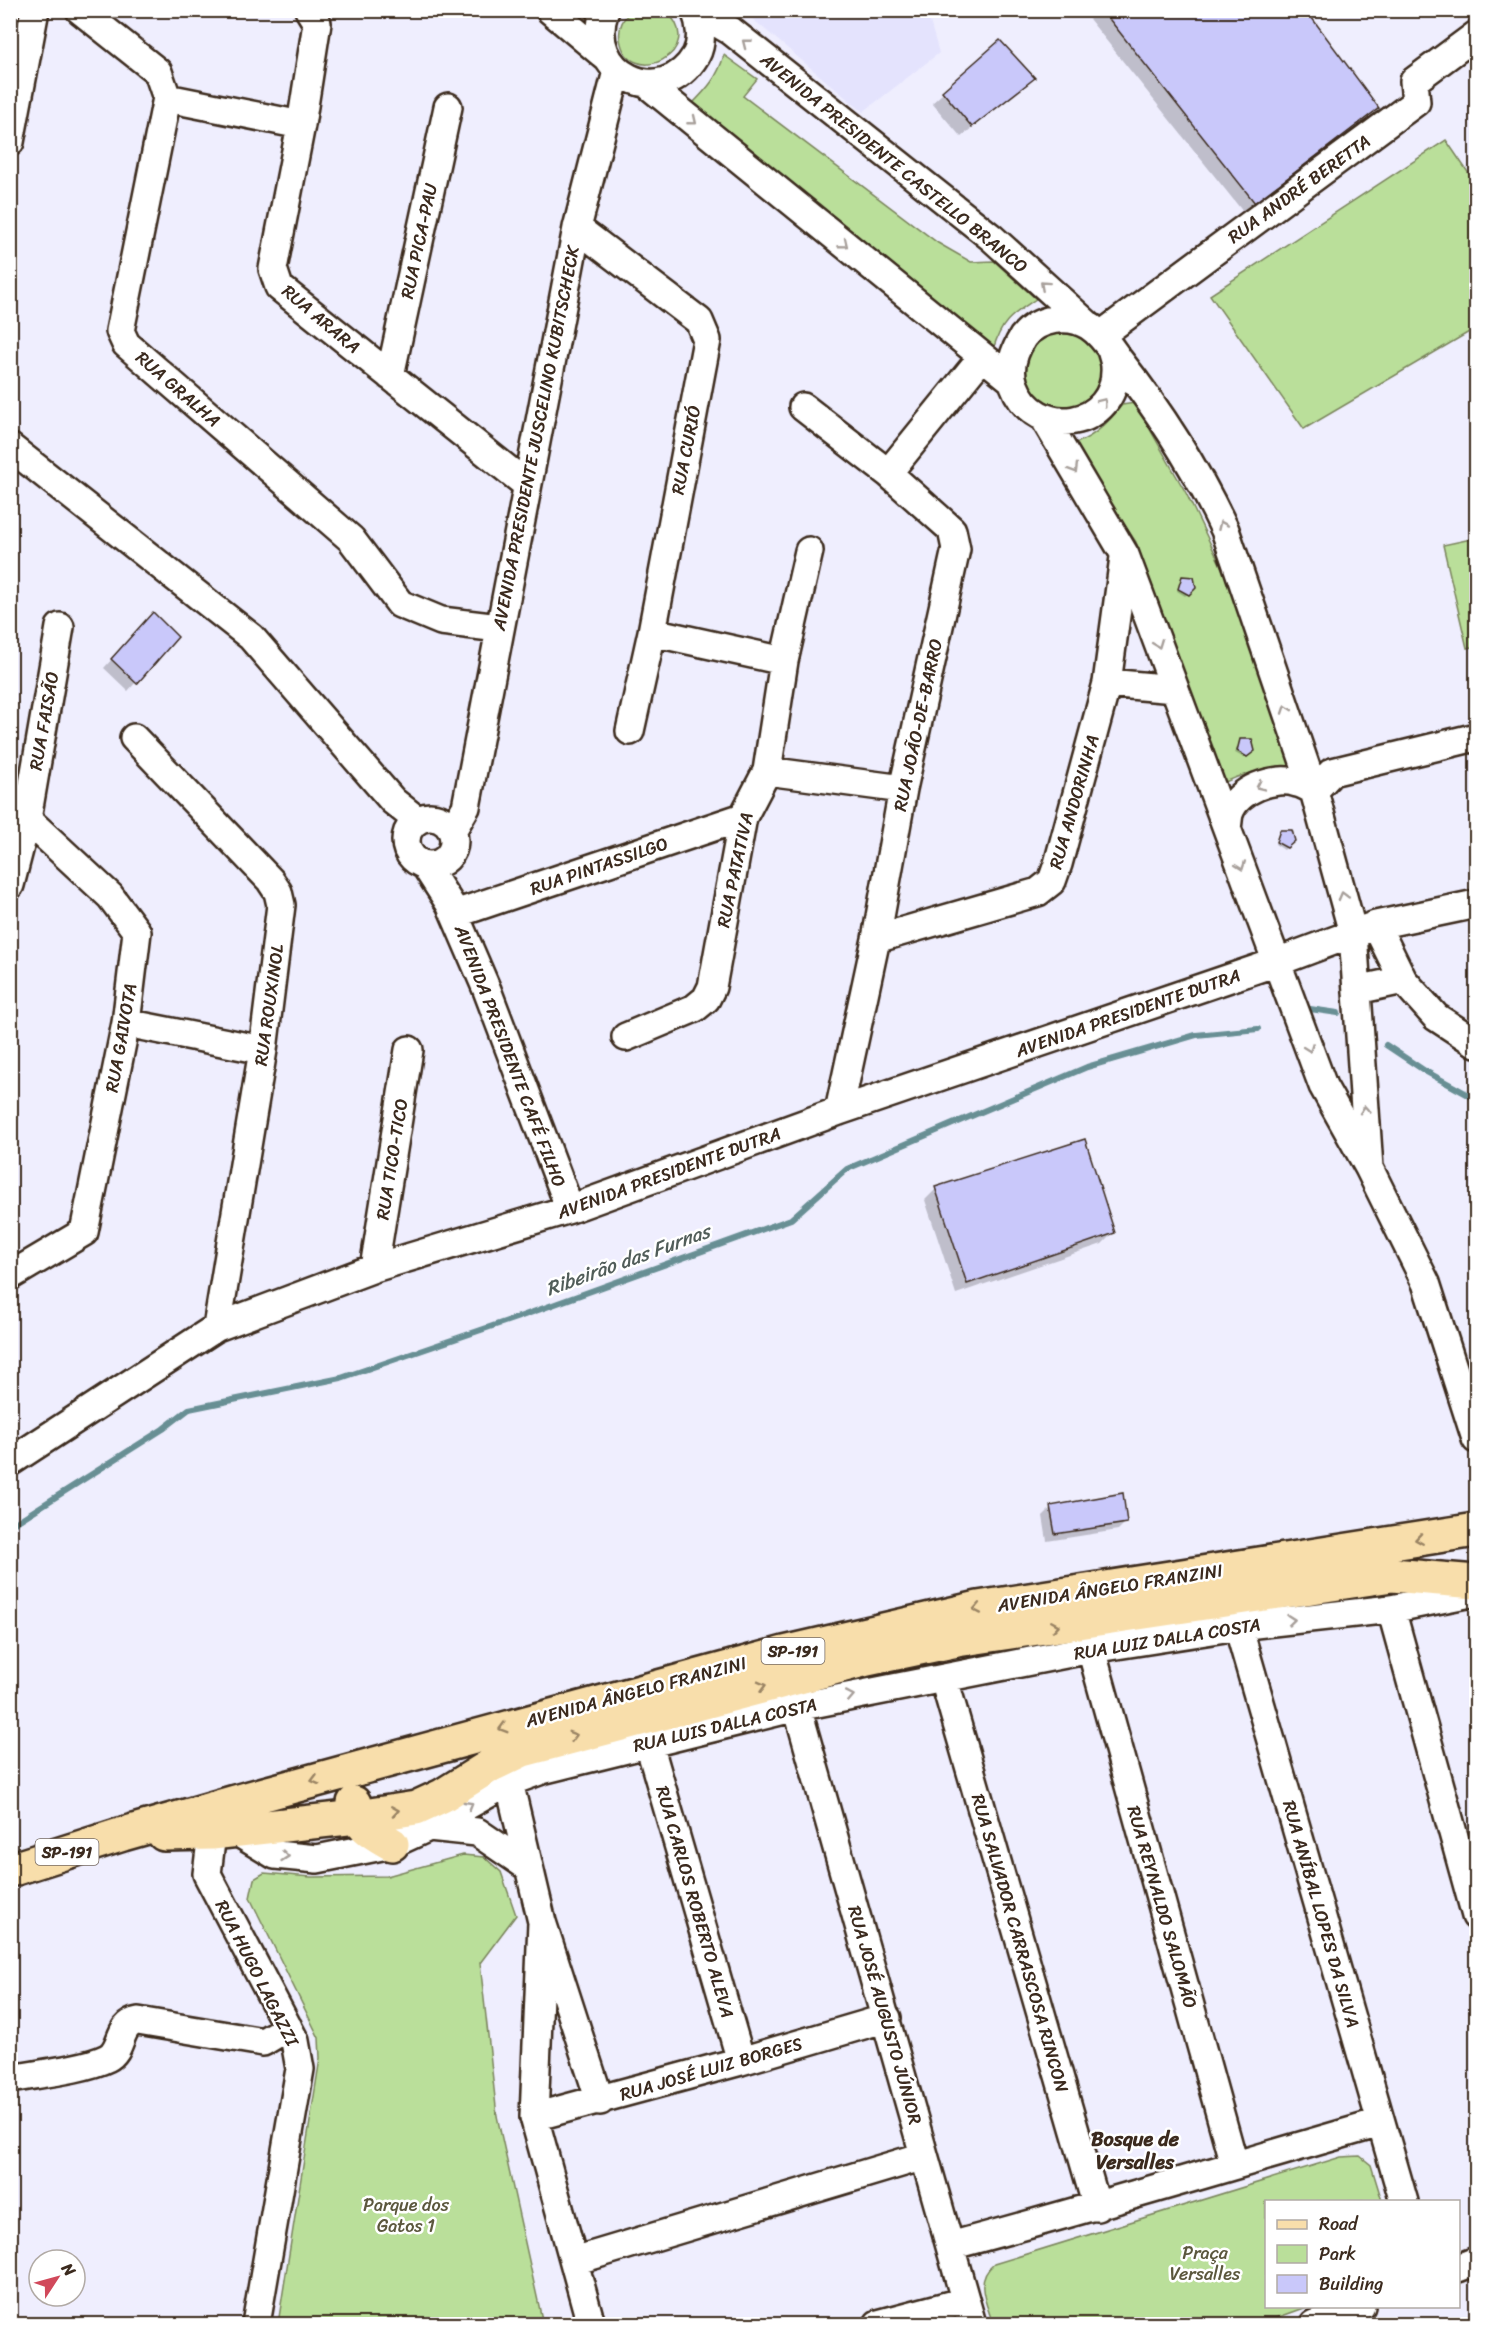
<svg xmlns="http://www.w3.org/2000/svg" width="1487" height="2335" viewBox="0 0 1487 2335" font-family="Sriracha,sans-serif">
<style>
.built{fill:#e4e3fd}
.green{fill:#badf9a;stroke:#7a845c;stroke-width:1.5}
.shadow{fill:#0003}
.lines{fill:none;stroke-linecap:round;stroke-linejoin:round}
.stream{stroke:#678f94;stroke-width:6}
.building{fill:#c9c8fa;stroke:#3b2a1e;stroke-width:1.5}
.minor-casing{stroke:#3b2a1e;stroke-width:32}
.major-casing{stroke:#3b2a1e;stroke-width:38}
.minor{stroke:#fff;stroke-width:27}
.major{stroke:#f8deab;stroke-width:33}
.oneway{stroke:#a79f9a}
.oneway2{stroke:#9a8464}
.labels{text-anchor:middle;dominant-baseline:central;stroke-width:5;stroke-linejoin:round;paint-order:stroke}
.shield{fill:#fff;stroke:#766a62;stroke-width:1.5}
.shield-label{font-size:16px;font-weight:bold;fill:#3b2a1e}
.street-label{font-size:18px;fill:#3b2a1e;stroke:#fff}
.park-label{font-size:18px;fill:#5b573d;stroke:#fff}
.water-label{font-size:20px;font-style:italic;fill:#515d59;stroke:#fff}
.neighbourhood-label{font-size:20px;font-weight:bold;fill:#3b2a1e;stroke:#fff}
</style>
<rect width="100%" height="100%" fill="#efeefe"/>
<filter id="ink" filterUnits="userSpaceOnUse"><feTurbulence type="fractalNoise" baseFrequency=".0167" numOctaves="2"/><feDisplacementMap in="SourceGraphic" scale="12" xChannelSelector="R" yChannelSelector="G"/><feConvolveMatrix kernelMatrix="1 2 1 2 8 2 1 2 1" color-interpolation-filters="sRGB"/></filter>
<g filter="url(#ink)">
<path class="built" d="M743,11H927L939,53L863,112Z"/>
<path class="green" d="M632,11H666C710,52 628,91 620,39C618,28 623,17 632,11Z
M724,55L757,79L743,96L938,243L971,262L994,261L1036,299C1012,315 1001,321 993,350L691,105C707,89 718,77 724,55Z
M1446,140L1476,184V328L1304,429L1210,295Z
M1071,328L1097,343L1106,371L1096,399L1058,413L1026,392L1023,352L1042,332Z
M1135,403L1186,493L1224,572L1291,766C1267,768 1247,772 1225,782L1136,542L1079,456L1076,443C1096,436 1109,421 1122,405Z
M1476,538V646L1467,648L1443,545Z
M463,1855L484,1857L501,1872L516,1915L480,1963L497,2116L543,2324H278L320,2058L319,2038L250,1898L254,1879L264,1873L311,1877L387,1876Z
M1360,2156L1371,2165L1382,2201L1266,2202V2306L1307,2307L1260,2324H993C987,2304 973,2281 994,2264L1341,2157Z"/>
<path class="shadow" d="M1082,10H1305L1377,108L1366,119L1244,213Z
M1000,42L1033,78L961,137L932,103Z
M1182,578L1195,588L1185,596L1177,591Z
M145,622L176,637L128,691L104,668Z
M1241,740L1253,750L1244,758L1235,753Z
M1281,831L1293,841L1284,850L1275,844Z
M936,1189L1113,1233L1102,1244L956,1294L925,1200Z
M1051,1508L1126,1522L1118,1530L1047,1541L1043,1516Z"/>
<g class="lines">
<path class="stream" d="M1310,1009L1338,1013
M1386,1045L1425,1071L1476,1099
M10,1526L163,1429L189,1409L341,1378L519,1317L791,1219L847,1169L1087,1067L1196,1035L1258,1029"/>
</g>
<path class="building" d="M1102,10H1306L1379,108L1255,203Z
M1000,40L1035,78L972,127L942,91Z
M1182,576L1194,577L1196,588L1189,595L1178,589Z
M153,612L178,637L137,684L111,659Z
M1240,739H1252L1255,751L1247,757L1237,751Z
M1280,830H1292L1295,841L1287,848L1276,842Z
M1085,1139L1115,1233L967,1284L935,1187Z
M1123,1493L1127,1523L1055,1534L1050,1506Z"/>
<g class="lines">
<defs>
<path id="minor" d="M80,10L158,72L167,98L120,331L126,344L351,539L400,604L441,621L499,628
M309,10L317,23L301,125L273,269L279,287L527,485
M550,10L606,57
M605,10C582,73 662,113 696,55C703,42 701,24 695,10
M695,10L731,31L992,238L1087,324
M647,84L1013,381
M167,98L301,125
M10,142L35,10
M577,228L699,321L707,340L652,632L630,731
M1101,335L1416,102L1414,81L1476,35
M1111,349C1112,355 1115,361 1115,367C1118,428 1035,442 1014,385C1008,369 1014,351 1023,337C1038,318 1069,313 1089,326C1102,334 1110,348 1119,360C1160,412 1197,470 1225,530L1314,791L1353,933L1369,1168
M390,376L448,107
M803,407L888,473L952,530L956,549L903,789L876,939L839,1111
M1044,418L1125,555L1323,1086L1369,1168L1426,1283L1476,1439
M10,447L251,637L393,801L417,820
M888,473L982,357
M652,632L784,661
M1107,683L1124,557
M134,738L270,880L278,892L281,905L263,1050L217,1327
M767,771L903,789
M10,816L27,819L110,896L137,932L126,1023L84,1232L10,1276
M406 841a24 24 0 1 1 48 0a24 24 0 1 1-48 0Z
M1227,828C1228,824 1228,818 1229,814C1236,790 1275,775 1297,783C1303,784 1309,788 1314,791L1332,772L1476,737
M452,831L466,807L577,228L617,71
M425,865L450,904L487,990L570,1209
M10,885L27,819L60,627
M455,914L743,817
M1376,925L1403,980L1436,1017L1476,1043
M876,939L1038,892L1052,881L1058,864L1107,683L1175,689
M1357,990L1403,980
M126,1023L263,1050
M626,1037L695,1008L706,999L712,987L743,817L767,771L784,661L809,551
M374,1268L409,1050
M10,1462L217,1327L374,1268L570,1209L839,1111L1277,962L1376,925L1476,904
M1391,1609L1476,1916
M1238,1626L1404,2202
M1091,1649L1234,2164
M944,1679L1097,2207
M797,1707L972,2324
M649,1744L741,2061
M509,1782L542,1922L600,2101
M222,1815L212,1833L207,1874L295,2041L300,2069L256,2324
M429,1827L477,1832L528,1867
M234,1830L275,1855L317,1859L392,1844L429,1827L509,1782L542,1770L797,1707L1091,1649L1238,1626L1391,1609L1476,1592
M542,1922L534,2117L591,2324
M10,2079C37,2074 85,2069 107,2058C124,2050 117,2024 138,2021L263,2042L288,2027
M534,2117L741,2061L887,2018
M950,2246C1094,2208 1237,2164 1380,2123
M574,2261L924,2156
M1458,2268L1476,2261
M878,2324L965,2301
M1315,2324L1361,2306"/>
<path id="major" d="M354,1803C359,1827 371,1832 392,1844
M164,1834L212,1833L357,1817L416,1808L442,1796L490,1766L523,1750L867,1659L957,1640L1392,1575L1476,1582
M10,1870L123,1834L235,1802L784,1653L978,1608L1476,1530"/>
</defs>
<use href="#minor" class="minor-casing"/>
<use href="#major" class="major-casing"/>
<use href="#minor" class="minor"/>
<use href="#major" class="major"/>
</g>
<defs><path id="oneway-chevron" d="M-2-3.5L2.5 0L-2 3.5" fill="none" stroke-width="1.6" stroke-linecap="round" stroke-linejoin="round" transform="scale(1.5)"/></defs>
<g class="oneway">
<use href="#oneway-chevron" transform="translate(746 43) rotate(-142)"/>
<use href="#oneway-chevron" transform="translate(693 121) rotate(39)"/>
<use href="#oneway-chevron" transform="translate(844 244) rotate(39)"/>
<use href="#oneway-chevron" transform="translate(1044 285) rotate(-138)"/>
<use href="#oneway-chevron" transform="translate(1103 402) rotate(-52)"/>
<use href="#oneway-chevron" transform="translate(1074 469) rotate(59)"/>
<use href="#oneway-chevron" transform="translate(1222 525) rotate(-114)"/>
<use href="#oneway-chevron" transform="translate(1158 644) rotate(69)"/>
<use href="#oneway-chevron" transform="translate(1286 709) rotate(-109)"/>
<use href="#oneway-chevron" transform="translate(1260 786) rotate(155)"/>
<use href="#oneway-chevron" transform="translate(1241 866) rotate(70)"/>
<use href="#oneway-chevron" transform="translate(1343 896) rotate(-105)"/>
<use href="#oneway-chevron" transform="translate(1309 1048) rotate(70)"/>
<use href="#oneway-chevron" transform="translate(1365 1110) rotate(-94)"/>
<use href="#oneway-chevron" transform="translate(1291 1620) rotate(-6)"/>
<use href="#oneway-chevron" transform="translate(850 1696) rotate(-11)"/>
<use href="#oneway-chevron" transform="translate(469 1805) rotate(-30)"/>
<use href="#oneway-chevron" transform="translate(285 1856) rotate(6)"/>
</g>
<g class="oneway2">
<use href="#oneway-chevron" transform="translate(1419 1539) rotate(171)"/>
<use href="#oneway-chevron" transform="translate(977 1609) rotate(169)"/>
<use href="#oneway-chevron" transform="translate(1055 1626) rotate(-9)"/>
<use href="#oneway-chevron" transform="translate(762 1686) rotate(-15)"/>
<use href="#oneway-chevron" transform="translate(503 1728) rotate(164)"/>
<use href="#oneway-chevron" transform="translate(573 1736) rotate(-16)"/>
<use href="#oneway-chevron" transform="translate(315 1780) rotate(165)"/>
<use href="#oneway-chevron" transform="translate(395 1811) rotate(-9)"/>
</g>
</g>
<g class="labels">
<g class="shield">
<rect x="761.5" y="1638" width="63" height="26" rx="4.5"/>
<rect x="35.5" y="1839" width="63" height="26" rx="4.5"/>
</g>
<g class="shield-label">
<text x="793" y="1651">SP-191</text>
<text x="67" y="1852">SP-191</text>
</g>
<g class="street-label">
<text transform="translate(894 163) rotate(39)">AVENIDA PRESIDENTE CASTELLO BRANCO</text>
<text transform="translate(1299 189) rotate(-36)">RUA ANDRÉ BERETTA</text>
<text transform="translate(419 241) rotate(-78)">RUA PICA-PAU</text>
<text transform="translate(321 319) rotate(40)">RUA ARARA</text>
<text transform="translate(178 389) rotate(41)">RUA GRALHA</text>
<text transform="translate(536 438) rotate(-79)">AVENIDA PRESIDENTE JUSCELINO KUBITSCHECK</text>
<text transform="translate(686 450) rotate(-79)">RUA CURIÓ</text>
<text transform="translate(44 721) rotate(-80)">RUA FAISÃO</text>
<text transform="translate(918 725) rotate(-78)">RUA JOÃO-DE-BARRO</text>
<text transform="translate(1074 802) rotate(-74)">RUA ANDORINHA</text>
<text transform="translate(599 866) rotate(-19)">RUA PINTASSILGO</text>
<text transform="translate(735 870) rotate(-78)">RUA PATATIVA</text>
<text transform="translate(269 1005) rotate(-82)">RUA ROUXINOL</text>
<text transform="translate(1128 1013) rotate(-19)">AVENIDA PRESIDENTE DUTRA</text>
<text transform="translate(121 1038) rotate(-80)">RUA GAIVOTA</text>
<text transform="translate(510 1056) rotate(69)">AVENIDA PRESIDENTE CAFÉ FILHO</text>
<text transform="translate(392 1159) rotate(-81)">RUA TICO-TICO</text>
<text transform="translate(669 1173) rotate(-20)">AVENIDA PRESIDENTE DUTRA</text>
<text transform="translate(1110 1588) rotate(-9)">AVENIDA ÂNGELO FRANZINI</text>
<text transform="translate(1167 1639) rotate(-9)">RUA LUIZ DALLA COSTA</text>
<text transform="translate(636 1692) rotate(-15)">AVENIDA ÂNGELO FRANZINI</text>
<text transform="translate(725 1725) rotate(-13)">RUA LUIS DALLA COSTA</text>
<text transform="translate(695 1902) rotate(74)">RUA CARLOS ROBERTO ALEVA</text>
<text transform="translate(1162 1907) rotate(74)">RUA REYNALDO SALOMÃO</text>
<text transform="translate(1321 1914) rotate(74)">RUA ANÍBAL LOPES DA SILVA</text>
<text transform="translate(1020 1943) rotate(74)">RUA SALVADOR CARRASCOSA RINCON</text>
<text transform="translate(257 1973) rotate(63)">RUA HUGO LAGAZZI</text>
<text transform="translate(885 2015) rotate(74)">RUA JOSÉ AUGUSTO JÚNIOR</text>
<text transform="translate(711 2069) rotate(-16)">RUA JOSÉ LUIZ BORGES</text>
</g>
<g class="park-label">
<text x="406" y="2205">Parque dos<tspan x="406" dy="21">Gatos 1</tspan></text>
<text x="1205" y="2253">Praça<tspan x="1205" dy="21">Versalles</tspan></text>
</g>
<g class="water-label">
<text transform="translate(628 1260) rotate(-20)">Ribeirão das Furnas</text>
</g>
<g class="neighbourhood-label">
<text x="1135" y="2139">Bosque de<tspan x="1135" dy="23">Versalles</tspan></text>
</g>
</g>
<rect width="1487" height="2335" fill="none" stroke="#fff" stroke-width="36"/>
<rect x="18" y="18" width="1451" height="2299" fill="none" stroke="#3b2a1e" stroke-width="2" filter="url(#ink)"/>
<rect x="1265" y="2200" width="195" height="108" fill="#ffffff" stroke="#b1aaa5" stroke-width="1.5"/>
<rect x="1277" y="2220" width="30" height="9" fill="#f8deab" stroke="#b1aaa5" stroke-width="1.5"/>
<text x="1319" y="2230" font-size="18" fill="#3b2a1e">Road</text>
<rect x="1277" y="2245" width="30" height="18" fill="#badf9a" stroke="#b1aaa5" stroke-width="1.5"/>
<text x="1319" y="2260" font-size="18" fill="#3b2a1e">Park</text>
<rect x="1277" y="2275" width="30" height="18" fill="#c9c8fa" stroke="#b1aaa5" stroke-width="1.5"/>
<text x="1319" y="2290" font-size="18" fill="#3b2a1e">Building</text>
<g transform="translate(57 2278) rotate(54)"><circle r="28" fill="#ffffff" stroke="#b1aaa5" stroke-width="1.5"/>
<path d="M0-4.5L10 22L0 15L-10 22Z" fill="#d1495b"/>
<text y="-9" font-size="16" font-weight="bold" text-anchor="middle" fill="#3b2a1e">N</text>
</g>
</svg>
